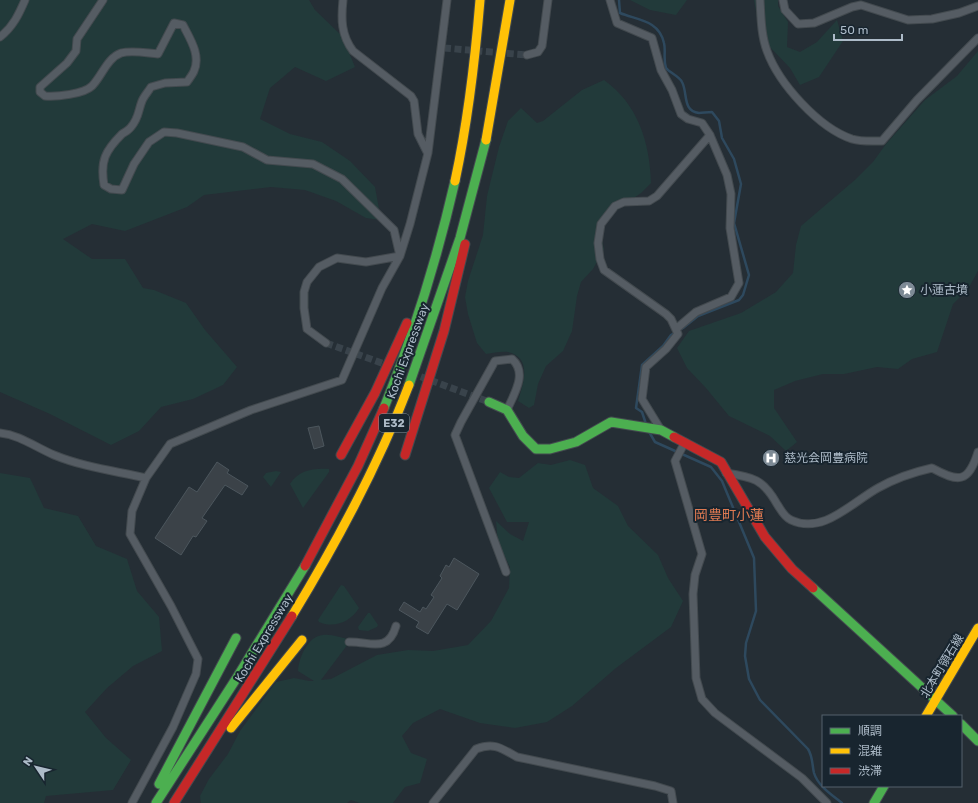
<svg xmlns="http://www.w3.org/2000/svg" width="978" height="803" viewBox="0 0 978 803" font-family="Rubik,'Noto Sans JP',sans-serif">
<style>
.green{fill:#223a3a}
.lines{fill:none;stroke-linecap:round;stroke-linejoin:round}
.stream{stroke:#2e495e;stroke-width:2.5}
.building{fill:#3b4248;stroke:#4c565d}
.street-tunnel{stroke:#39434b;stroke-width:7;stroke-dasharray:7 3.5;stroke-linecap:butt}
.street-casing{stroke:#434a4f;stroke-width:9}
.fast-casing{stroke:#434a4f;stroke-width:11}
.slow-casing{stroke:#434a4f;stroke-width:11}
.jam-casing{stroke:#434a4f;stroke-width:11}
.street{stroke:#555c63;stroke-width:7}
.fast{stroke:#4caf50;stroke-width:9}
.slow{stroke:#ffc107;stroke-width:9}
.jam{stroke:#c62828;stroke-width:9}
.labels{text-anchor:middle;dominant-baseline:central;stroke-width:4;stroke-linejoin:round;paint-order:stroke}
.shield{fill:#18252f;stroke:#808e9a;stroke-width:1}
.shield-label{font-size:11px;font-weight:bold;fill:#adbbc8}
.poi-label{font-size:12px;fill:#adbbc8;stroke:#18252f;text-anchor:start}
.street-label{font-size:12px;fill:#adbbc8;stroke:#18252f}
.quarter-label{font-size:14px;fill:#de7a52;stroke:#18252f}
</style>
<rect width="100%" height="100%" fill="#252e35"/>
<path class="green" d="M0,0H309L315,10L342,36L355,67L326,81L295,67L270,88L260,119L290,134L322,142L350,161L375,187L381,220L366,218L336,201L305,190L271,187L204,195L187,207L125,231L92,224L63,239L92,259H125L143,288L154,290L186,303L205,330L237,367L223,385L193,399L161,407L139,431L111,445L50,414L0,392Z
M630,0H687L676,15L650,10Z
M754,0H778V6L788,22L787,47L800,52L817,42L837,20L843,41L819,77L800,85L790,68L766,43L759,29Z
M978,51V271L968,289L953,304L937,352L912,359L898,369L877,367L844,374H823L795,381L774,390V408L797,442L786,451L770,436L729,416L706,388L687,368L677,348L689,331L741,313L776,292L793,273L796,245L801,226L856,179L873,162L886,144L925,100L957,76Z
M604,80C638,104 650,143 651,183L641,193L611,214L600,231L604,249L593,269L581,282L577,296L572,331L563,351L546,366L538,384L534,405L529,408L518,401C523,384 533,358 508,352C502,351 493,353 486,354L477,343L468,314L465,297L468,281L483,235L487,196L499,147L508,121L521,108L537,123L543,121L582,90Z
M570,460L585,465L593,488L618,506L628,526L658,555L668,578L683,601L671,627L616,668L572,706L547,722L515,728L480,723L440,709L413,723L402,736L411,753L427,759L420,783L405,787L393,803H360L351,800L347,803H201L200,796L209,779L228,754L240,731L276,682L294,678L309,681H314L298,671C299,657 308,636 323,635C332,634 342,638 351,640L321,680L331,679L377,655L408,650L433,651L468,645L491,621L509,588L510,567L498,543L496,521L510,534L523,541L529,522H507L489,488L500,472L509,477L519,478L538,463L551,465Z
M329,469V472L303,508L290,484C299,470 313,468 329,469Z
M276,471L281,472L271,487L263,477L266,473Z
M0,473L30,478L44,508L78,516L96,546L127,559L137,591L159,617L162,651L133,666L107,688L85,712L106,738L131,760L113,790L46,796L44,803H0Z
M341,585L344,586L359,608C351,621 335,629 319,622L318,620Z
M368,613H370L378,625L377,627L368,631L359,630L358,627Z"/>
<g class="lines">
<path class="stream" d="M619,0L620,13C637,20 659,20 664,43C666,51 663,59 666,68C670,73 679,76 682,82C688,93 682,111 699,113C703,113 707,112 712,112L719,121L722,138L734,159L741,184L734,223L749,275L743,295L739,300L698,316L683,328L671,335L663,346L642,365L636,408L642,412L646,424
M648,430L655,442L711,467L722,481L754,558L756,611L746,643L745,656L749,679L760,700L808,749C813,757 812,765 814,773C818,786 832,795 842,803"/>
</g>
<path class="building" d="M319,426L324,446L314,449L308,428Z
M217,462L229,470L227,473L248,486L242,495L225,485L202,518L207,521L196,537L193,536L181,555L155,538L189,487L197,492Z
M454,558L479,574L457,610L447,604L428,634L416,627L419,622L399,610L404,602L420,612L423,607L426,609L434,597L431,595L442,578L440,576L446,565L449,567Z"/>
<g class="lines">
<path class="street-tunnel" d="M444,48L527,55
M326,343L390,366
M411,373L489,402"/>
<defs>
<path id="street" d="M103,0L77,39L76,51L67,63L40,87V92L45,96C56,97 84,94 92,86C102,76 107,58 121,53C132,50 146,53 158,54L174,23L183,25C190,39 201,55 194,71C193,74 189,79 187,82L165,83L151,87C148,92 144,96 142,101C138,111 139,118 131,127C129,130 125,132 122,134C105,151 100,161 104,185L111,189L122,190L134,164L149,142L164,132L177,133L243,147L267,160L313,164L342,179L394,230L400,256
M343,0C341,19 341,35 353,51L411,96L414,101L418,134L427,152
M610,0L617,23L652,38L661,70L672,90L681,114L688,119L702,123L710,135L727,175L731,194L730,228L739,283L731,297L696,312L676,329
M760,0C761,17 761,35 767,51C779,84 819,128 852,139C862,142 873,141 882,141L917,100L978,38
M783,0L785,10L798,24L814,23L852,7L861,5L908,20L932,19L959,13L978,6
M0,37C13,27 19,14 25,0
M527,55L538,52L542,46L548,0
M326,343L307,329L304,308V292L307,282L319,267L337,258L366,262L400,256
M661,430L642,399L646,367L666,349L678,334L671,319L666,314L604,270L600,259L598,243L601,224L615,206L624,202L649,201L657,196L710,135
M0,433C20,435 35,447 54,455C83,467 115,471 146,478
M685,442L675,461L702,554L695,575L693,594L696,678L702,699L715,713L802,778L827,803
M726,473C753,477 763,479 777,504C781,510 784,517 791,520C823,535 851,503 878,488C894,479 914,472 932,468C958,482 968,484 978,452
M506,572L455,435L461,422L495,361L512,359C528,373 514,394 507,410
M349,642C369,641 388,654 396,626
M132,803L173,727L196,674L198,659L171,606L130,534L132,511L146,478L170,444L251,410L342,380L382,288L400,256L410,224L428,153L447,0
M433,803L476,749C494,742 501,748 517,757L655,786L671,791L673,803"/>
<path id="fast" d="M409,385L460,238L486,140
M489,402L507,410L523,436L536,449H550L576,442L611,422L661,430L674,437
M384,408C414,334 437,259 455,181
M813,588L953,716
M961,724L978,741
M159,784L236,638
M156,803L236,679L305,566
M874,803L884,786"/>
<path id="slow" d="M486,140L510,0
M455,181C468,121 475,61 480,0
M292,616C337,542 378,466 409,385
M926,716L978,628
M231,728L302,640"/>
<path id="jam" d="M674,437L721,462L765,537L792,569L813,588
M341,455L375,393L407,323
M405,455L444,331L465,244
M305,566L358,466L384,408
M174,803L292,616"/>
</defs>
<use href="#street" class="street-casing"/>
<use href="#fast" class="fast-casing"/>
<use href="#slow" class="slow-casing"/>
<use href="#jam" class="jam-casing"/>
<use href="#street" class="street"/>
<use href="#fast" class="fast"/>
<use href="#slow" class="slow"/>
<use href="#jam" class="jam"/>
</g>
<defs>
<symbol id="sight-disc" viewBox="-11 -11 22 22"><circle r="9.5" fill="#7d8a95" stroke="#18252f"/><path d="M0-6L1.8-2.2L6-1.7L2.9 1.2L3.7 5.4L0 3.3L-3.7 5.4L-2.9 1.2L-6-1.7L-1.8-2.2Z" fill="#fff"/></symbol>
<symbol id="hospital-disc" viewBox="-11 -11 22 22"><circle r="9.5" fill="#7d8a95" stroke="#18252f"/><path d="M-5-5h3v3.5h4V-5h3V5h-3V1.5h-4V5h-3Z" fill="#fff"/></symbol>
</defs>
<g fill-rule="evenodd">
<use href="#sight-disc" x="897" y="280" width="20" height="20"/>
<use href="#hospital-disc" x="761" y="448" width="20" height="20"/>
</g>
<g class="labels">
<rect class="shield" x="379" y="414" width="30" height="18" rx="3"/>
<g class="shield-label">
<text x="394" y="423">E32</text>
</g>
<g class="poi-label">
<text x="920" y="290">小蓮古墳</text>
<text x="784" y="458">慈光会岡豊病院</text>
</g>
<g class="street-label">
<text transform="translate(408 351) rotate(-70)">Kochi Expressway</text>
<text transform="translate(264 638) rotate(-59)">Kochi Expressway</text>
<text transform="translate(942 666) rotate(-59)">北本町領石線</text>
</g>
<g class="quarter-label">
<text x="729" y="515">岡豊町小蓮</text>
</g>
</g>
<rect x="822" y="715" width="140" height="72" fill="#18252f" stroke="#54616c"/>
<rect x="830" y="728" width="20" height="6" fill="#4caf50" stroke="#54616c"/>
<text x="858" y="735" font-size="12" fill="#adbbc8">順調</text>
<rect x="830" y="748" width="20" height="6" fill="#ffc107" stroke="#54616c"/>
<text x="858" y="755" font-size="12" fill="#adbbc8">混雑</text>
<rect x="830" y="768" width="20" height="6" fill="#c62828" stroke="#54616c"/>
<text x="858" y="775" font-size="12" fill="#adbbc8">渋滞</text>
<g transform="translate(36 767) rotate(305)" stroke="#18252f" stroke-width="3" paint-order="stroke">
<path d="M0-3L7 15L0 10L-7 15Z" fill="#adbbc8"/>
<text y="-6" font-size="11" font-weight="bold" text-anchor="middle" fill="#adbbc8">N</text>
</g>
<path d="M834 34v6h68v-6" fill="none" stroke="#adbbc8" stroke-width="2"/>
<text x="840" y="34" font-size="12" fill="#adbbc8" stroke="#18252f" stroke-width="3" paint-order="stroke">50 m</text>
</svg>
